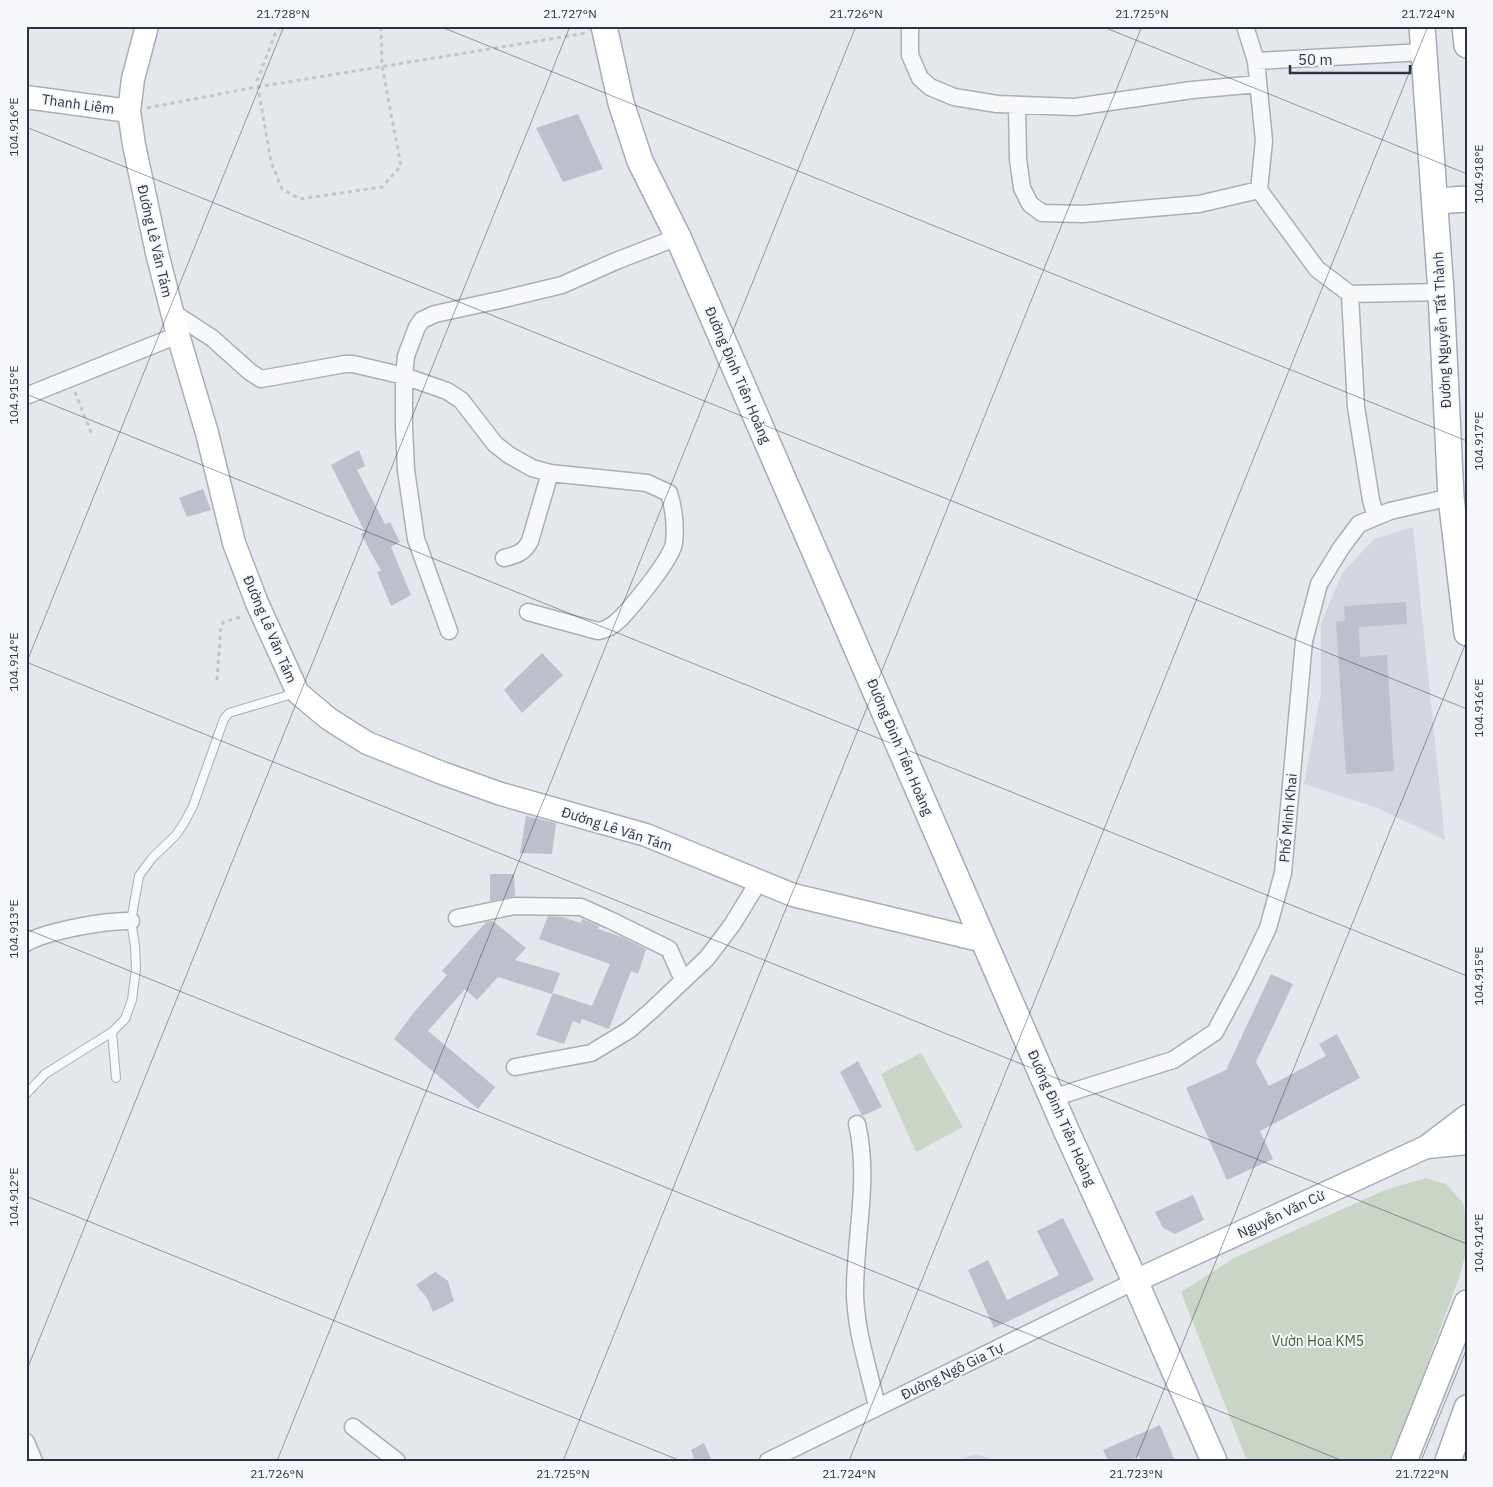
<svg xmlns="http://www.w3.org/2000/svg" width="1493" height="1487" viewBox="0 0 1493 1487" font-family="'IBM Plex Sans',sans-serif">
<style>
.built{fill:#d2d6de}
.green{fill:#c9d6c5}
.building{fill:#bbc0ca}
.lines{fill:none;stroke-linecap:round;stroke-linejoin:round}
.lane-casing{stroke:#a9aeb7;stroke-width:10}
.street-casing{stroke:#a9aeb7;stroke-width:19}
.secondary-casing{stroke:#a9aeb7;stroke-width:25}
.primary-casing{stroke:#a3abb8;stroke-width:28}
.path{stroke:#c2c5cb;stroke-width:3;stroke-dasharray:4 4;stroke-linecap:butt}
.lane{stroke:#f7f8fa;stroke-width:8}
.street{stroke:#f7f8fa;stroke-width:16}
.secondary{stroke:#fff;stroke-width:22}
.primary{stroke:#fff;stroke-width:25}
.ticks{fill:none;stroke:#2b3445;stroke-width:1;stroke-opacity:0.45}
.labels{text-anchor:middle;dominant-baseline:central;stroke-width:4;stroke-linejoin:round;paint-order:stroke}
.street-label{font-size:14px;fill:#2b3445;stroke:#f4f6f9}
.park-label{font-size:14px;fill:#3f6138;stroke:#f4f6f9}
.neatline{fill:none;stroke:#2b3445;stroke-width:2}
.ticks-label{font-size:12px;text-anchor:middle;fill:#2b3445}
</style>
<rect width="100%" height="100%" fill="#e4e7ec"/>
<path class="built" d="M1413,527L1445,840L1375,807L1304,784L1321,693V624L1342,573L1374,539Z
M976,1454L991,1459L1003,1461H958Z"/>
<path class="green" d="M921,1053L963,1127L916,1152L881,1074Z
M1426,1178L1446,1184L1463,1203L1467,1220V1249L1460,1275L1402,1432L1388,1461H1247L1181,1292L1234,1258L1385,1190Z"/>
<path class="building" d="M578,114L603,169L563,182L536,128Z
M359,450L365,466L357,470L385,524L390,522L400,542L391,547L411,595L391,606L377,572L381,571L361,534L365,532L331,465Z
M203,489L211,510L187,517L179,498Z
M1406,602L1407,624L1359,627L1360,657L1387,655L1394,771L1346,774L1336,622L1345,621L1344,606Z
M542,653L563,675L522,713L504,690Z
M526,816L556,823L552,854L520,853Z
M490,874H514L515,896L490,901Z
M548,916L562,917L581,923L582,919L599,926L598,929L622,937L646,949L638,974L631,971L609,1029L582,1019L580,1024L573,1021L564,1044L536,1035L553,993L592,1006L610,964L539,939Z
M493,921L526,948L515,960L560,973L552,994L498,977L477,1000L465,989L428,1031L495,1087L478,1109L394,1039L414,1012L447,975L442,971L486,922Z
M1271,974L1293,984L1256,1062L1269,1086L1326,1056L1319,1044L1337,1034L1360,1078L1260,1131L1273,1159L1227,1180L1186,1088L1226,1070Z
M858,1061L882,1107L862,1116L840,1072Z
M1193,1195L1204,1220L1175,1234L1163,1228L1155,1212Z
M1063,1218L1094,1280L994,1328L968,1270L988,1260L1007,1300L1059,1275L1037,1231Z
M435,1272L448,1281L454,1301L433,1312L427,1298L416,1285Z
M1160,1425L1175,1461H1141L1139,1456L1128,1461H1108L1103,1450Z
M704,1443L712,1461H695L691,1450Z"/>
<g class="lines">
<defs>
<path id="lane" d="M112,1032L116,1078
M26,1094L45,1074L112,1032L125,1019L132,1000L136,969L135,946L131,921L139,876L152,858L176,835L184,823L193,806L224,719L229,713L296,693"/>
<path id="street" d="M910,26V55L920,78L930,87L954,97L997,104L1075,107L1192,90L1258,84
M1245,26L1256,61L1264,141L1259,190L1317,269L1350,294L1441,292
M1256,61L1424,52
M1017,105L1018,159L1022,188L1030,204L1042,213L1083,214L1199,204L1259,190
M1350,294L1356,407L1371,500L1376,517
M172,312L212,338L250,372L261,379L345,364H353L404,376L447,391L461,400L495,444L509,455L532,468L550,473L647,483L669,493C674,509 676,525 674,543C671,560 634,604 621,618C615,624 606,630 598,631L528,612
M26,396L178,335
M504,558C516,555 524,553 530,541L550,473
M449,631L416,539L406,470L404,426V376L406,356L417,327L422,320L435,314L504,299L562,285L616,261L678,237
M457,918L514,906L581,907L610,920L669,949L683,980
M26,943C46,931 107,920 131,921
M515,1067L591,1053L629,1030L651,1011L707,958L732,925L759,881
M1052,1098L1173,1060L1215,1032L1244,978L1268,928L1283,873L1304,641L1319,584L1341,548L1359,524L1390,511L1451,497
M857,1124C870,1179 855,1235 855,1291C855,1330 869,1369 877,1407
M353,1427L397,1461
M26,1442L34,1461
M768,1461L1135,1281"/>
<path id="secondary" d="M147,26L133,79L129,111L134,145L157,253L178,335L207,433L234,543L257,603L298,693L329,719L367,743L442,773L501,794L646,835L793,895L984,941
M26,97L129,111
M1427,1147L1467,1143
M1135,1281L1426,1147L1467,1116"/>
<path id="primary" d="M604,26L621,103L640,161L678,237L1066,1130L1135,1281L1214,1461
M1422,26L1441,292L1451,497L1467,633
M1465,26L1467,45
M1435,201L1467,199
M1404,1461L1467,1303
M1448,1461L1467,1408"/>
</defs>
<use href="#lane" class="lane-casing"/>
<use href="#street" class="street-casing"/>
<use href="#secondary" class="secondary-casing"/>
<use href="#primary" class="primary-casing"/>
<path class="path" d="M280,26L275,34L257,81L271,162L282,189L300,199L382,187L401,166L382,66L381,26
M147,108L251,88L587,33
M75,392L92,435
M217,680L221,625L224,622L243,616"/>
<use href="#lane" class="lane"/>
<use href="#street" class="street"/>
<use href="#secondary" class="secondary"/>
<use href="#primary" class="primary"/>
</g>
<path class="ticks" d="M439,26L1467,441M1101,26L1467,174M26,127L1467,709M26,394L1467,976M26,662L1467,1244M26,664L284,26M26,929L1343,1461M26,1196L681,1461M26,1372L570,26M277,1461L856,26M563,1461L1142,26M849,1461L1428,26M1135,1461L1467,640M1421,1461L1467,1348"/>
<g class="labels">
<g class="street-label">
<text transform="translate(78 104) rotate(8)">Thanh Liêm</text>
<text transform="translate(155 241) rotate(77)">Đường Lê Văn Tám</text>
<text transform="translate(1442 330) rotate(-93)">Đường Nguyễn Tất Thành</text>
<text transform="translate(738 375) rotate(67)">Đường Đinh Tiên Hoàng</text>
<text transform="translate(270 629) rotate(67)">Đường Lê Văn Tám</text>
<text transform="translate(900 747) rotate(67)">Đường Đinh Tiên Hoàng</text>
<text transform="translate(1288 818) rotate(-85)">Phố Minh Khai</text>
<text transform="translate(617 829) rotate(18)">Đường Lê Văn Tám</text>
<text transform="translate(1062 1118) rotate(66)">Đường Đinh Tiên Hoàng</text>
<text transform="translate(1281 1214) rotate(-25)">Nguyễn Văn Cừ</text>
<text transform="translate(952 1371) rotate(-26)">Đường Ngô Gia Tự</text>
</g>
<g class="park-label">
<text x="1318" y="1341">Vườn Hoa KM5</text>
</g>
</g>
<rect width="1493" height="1487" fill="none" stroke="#f4f6f9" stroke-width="55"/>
<path d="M1290 65v8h120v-8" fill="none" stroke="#2b3445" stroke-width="2.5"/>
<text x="1298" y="65" font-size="15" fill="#2b3445" stroke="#f4f6f9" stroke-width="4" paint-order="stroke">50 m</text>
<rect x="28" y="28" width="1438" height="1432" class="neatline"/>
<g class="ticks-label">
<text x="283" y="18">21.728°N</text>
<text x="570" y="18">21.727°N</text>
<text x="856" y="18">21.726°N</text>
<text x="1142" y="18">21.725°N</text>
<text x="1428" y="18">21.724°N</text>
<text transform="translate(14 127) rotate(-90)" y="4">104.916°E</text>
<text transform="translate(1479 174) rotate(-90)" y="4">104.918°E</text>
<text transform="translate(14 395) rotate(-90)" y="4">104.915°E</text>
<text transform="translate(1479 441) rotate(-90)" y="4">104.917°E</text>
<text transform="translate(14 662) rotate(-90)" y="4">104.914°E</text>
<text transform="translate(1479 708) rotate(-90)" y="4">104.916°E</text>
<text transform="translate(14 929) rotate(-90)" y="4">104.913°E</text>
<text transform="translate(1479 976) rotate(-90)" y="4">104.915°E</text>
<text transform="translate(14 1197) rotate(-90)" y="4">104.912°E</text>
<text transform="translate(1479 1243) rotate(-90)" y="4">104.914°E</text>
<text x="277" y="1478">21.726°N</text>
<text x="563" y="1478">21.725°N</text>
<text x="849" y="1478">21.724°N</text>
<text x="1136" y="1478">21.723°N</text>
<text x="1422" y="1478">21.722°N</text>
</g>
</svg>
